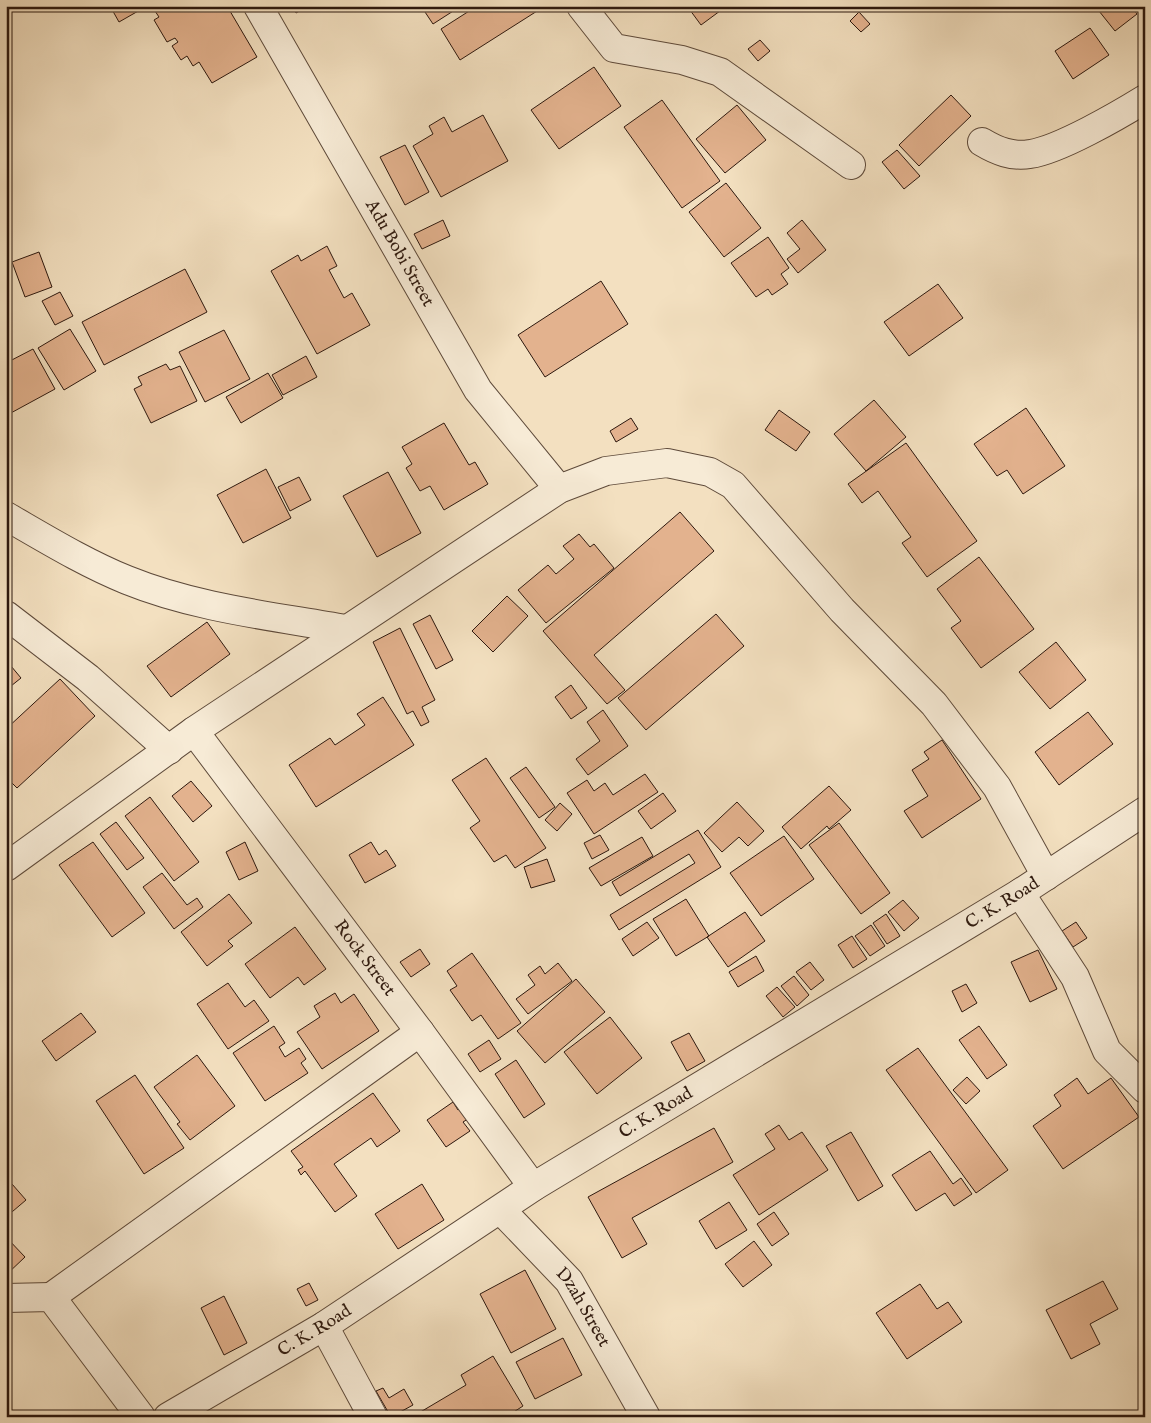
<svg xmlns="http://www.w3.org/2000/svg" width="1151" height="1423" viewBox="0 0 1151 1423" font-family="'IM FELL English',serif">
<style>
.building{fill:#e3b28e;stroke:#2d180e}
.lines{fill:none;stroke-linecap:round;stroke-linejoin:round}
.minor-casing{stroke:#5e4a3a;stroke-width:30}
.minor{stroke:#f7ebd6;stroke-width:28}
.labels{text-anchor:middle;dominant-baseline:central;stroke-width:5;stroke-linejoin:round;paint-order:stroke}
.street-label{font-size:18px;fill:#2d180e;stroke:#f7ebd6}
</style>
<rect width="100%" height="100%" fill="#f3e0c0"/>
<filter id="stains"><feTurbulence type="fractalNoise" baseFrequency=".004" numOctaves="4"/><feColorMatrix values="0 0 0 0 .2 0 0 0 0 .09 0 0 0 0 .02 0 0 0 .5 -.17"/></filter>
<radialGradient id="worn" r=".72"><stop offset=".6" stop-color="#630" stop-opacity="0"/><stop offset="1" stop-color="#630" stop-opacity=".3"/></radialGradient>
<path class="building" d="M110,6H147L119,22Z
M157,6H227L257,57L212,83L199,62L193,66L187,56L181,60L172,46L178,42L175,38L167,42L154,20L159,17L153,8Z
M292,6H308L296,13Z
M421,6H461L433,24Z
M477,6H545L460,60L441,29Z
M687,6H723L724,8L701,25Z
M1095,6H1131L1137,14L1115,31Z
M859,12L870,24L861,32L850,21Z
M1090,28L1109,55L1073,79L1055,51Z
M760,40L770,51L758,61L748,49Z
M594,67L621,106L559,149L531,110Z
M951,95L971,116L919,166L899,145Z
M662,100L720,181L682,208L624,127Z
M737,105L766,140L725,173L696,139Z
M483,115L508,161L441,197L413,146L433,134L429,126L444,117L452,132Z
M405,145L429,192L405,205L380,157Z
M897,150L920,176L904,189L882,162Z
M726,183L761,228L724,257L689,212Z
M443,220L450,236L422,249L414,234Z
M802,220L826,250L798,273L787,259L800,249L787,233Z
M768,237L789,268L781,274L788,284L772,295L768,289L756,297L731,263Z
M327,246L337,266L329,270L344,298L352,293L370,325L317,354L271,271L298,255L301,261Z
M39,252L52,287L25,297L12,262Z
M185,269L207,312L104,365L82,322Z
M601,281L628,324L545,377L518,335Z
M938,284L963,318L909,356L884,322Z
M60,292L73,316L55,325L42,301Z
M70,329L96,371L64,390L38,348Z
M224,330L250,379L205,402L179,352Z
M33,349L55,389L9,414L6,409V363Z
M306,356L317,377L283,395L272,375Z
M166,364L170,370L180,366L197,401L151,423L134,389L142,385L138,377Z
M268,373L283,398L241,423L226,397Z
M874,400L906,437L866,471L834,434Z
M1026,408L1065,466L1023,494L1007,470L997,476L974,444Z
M779,410L810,432L796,451L765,430Z
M631,418L638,429L616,442L610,431Z
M444,423L469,465L475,462L488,484L444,510L430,486L420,491L406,468L412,464L402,447Z
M906,443L977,541L927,577L902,543L911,537L878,491L862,503L848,484Z
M266,469L291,518L243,543L217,495Z
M388,472L421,533L377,557L343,496Z
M299,477L311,500L290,511L278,487Z
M680,512L714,551L594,655L625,690L607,704L543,631Z
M579,534L590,547L594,544L614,568L546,623L518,590L548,565L556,574L574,559L563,546Z
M979,557L1034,629L981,668L951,628L961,621L937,589Z
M507,596L528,616L493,652L472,631Z
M716,614L744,646L646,730L618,698Z
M430,615L453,660L436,669L413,624Z
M207,622L230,654L171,697L147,666Z
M400,628L435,700L422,707L429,722L421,726L413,711L407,714L373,642Z
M1056,642L1086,680L1050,709L1019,672Z
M6,660L21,678L6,690Z
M60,679L95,716L17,788L6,777V729Z
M571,685L587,708L571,719L555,697Z
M383,697L414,745L316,807L289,765L330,738L335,745L365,725L357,714Z
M603,710L628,746L588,775L576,759L600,741L587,722Z
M1088,712L1113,744L1059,785L1035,752Z
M942,740L981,799L922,838L904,811L928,796L912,770L929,759L924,752Z
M486,758L546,848L515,868L506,855L494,862L470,828L480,821L452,780Z
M526,767L555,807L539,818L510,778Z
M645,774L658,792L594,834L567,793L587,780L594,791L605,783L613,795Z
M191,781L212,806L193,822L172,796Z
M829,786L851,810L829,829L827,826L801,849L782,827Z
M663,793L676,811L651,829L638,811Z
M150,797L199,862L174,881L125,816Z
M737,802L764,831L748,846L739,837L722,852L704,833Z
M560,803L572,814L557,831L545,820Z
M116,822L144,858L127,870L100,834Z
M839,823L890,893L861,914L809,845Z
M698,830L721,867L619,930L610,915L695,863L689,854L620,896L612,882Z
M600,835L609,850L592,859L584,843Z
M784,836L814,879L761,916L730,873Z
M642,837L653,856L601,886L589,868Z
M93,842L145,913L112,937L59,865Z
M245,842L258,871L239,880L226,852Z
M371,842L379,855L386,850L396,866L365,883L349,855Z
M547,859L555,881L531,888L524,867Z
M162,873L187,905L197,898L203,907L174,929L143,887Z
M229,894L252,923L228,941L233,946L207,966L181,932Z
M686,899L709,936L676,956L653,919Z
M903,900L919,918L904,931L888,912Z
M745,912L765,941L728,967L707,937Z
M886,914L900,936L887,944L873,923Z
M647,922L659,938L633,956L622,939Z
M1076,922L1087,938L1073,947L1062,931Z
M871,925L885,946L870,956L855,936Z
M295,927L326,969L304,985L298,977L270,998L245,964Z
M852,936L867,959L853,968L838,945Z
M420,949L430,964L411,977L400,962Z
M1038,950L1057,989L1030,1002L1011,962Z
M472,953L521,1023L498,1039L481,1015L472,1021L450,990L457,986L447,971Z
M756,956L764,971L738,987L729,972Z
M810,962L824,980L811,990L796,972Z
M558,963L572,981L528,1014L516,999L535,985L528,975L540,966L545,974Z
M794,976L809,995L797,1006L781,986Z
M576,979L605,1012L545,1063L517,1031Z
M228,983L245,1007L254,1000L269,1021L228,1049L197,1004Z
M966,984L977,1003L962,1012L952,991Z
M777,987L795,1007L783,1017L766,996Z
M335,993L341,1003L354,994L379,1031L322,1069L297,1032L320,1017L314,1006Z
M81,1013L96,1032L56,1061L42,1041Z
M610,1017L642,1058L597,1094L564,1052Z
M274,1026L285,1043L279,1047L285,1057L299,1048L306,1059L301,1063L308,1073L265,1101L233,1053Z
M979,1026L1007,1065L987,1079L959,1040Z
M689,1033L705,1061L687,1071L671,1042Z
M489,1040L501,1059L480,1072L468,1054Z
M918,1048L1008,1170L976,1193L886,1070Z
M197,1055L235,1106L190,1140L177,1124L180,1122L154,1087Z
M516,1060L545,1104L524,1118L495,1074Z
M135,1075L184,1148L144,1174L96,1101Z
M967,1077L980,1091L966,1104L953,1090Z
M1077,1078L1088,1094L1111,1078L1139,1117L1063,1169L1033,1126L1061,1106L1054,1095Z
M373,1093L400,1131L377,1147L371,1138L334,1164L357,1196L335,1212L305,1171L301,1175L298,1170L303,1167L291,1151Z
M453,1102L458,1110L463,1106L471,1117L463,1122L470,1131L446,1147L427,1120Z
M779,1125L789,1140L802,1132L828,1170L759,1215L733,1175L775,1149L765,1134Z
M714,1128L733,1162L632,1218L647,1244L622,1258L588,1197Z
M851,1132L883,1186L858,1201L826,1146Z
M930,1151L953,1184L961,1178L972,1194L954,1206L945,1193L916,1211L892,1175Z
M12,1184L26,1200L6,1217V1189Z
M422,1184L444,1220L398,1249L375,1214Z
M729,1202L747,1230L716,1249L699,1221Z
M774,1212L789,1234L772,1246L757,1224Z
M6,1237L25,1257L6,1275Z
M754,1241L772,1265L743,1287L725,1264Z
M525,1270L556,1329L511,1353L480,1294Z
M1103,1281L1118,1309L1090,1324L1100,1344L1071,1359L1046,1310Z
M309,1283L318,1300L306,1306L297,1289Z
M920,1284L937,1309L948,1302L962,1322L907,1359L876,1313Z
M224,1296L247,1343L224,1355L201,1308Z
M563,1338L582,1375L535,1399L516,1362Z
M493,1356L523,1406L506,1417H412L466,1385L461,1375Z
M383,1388L389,1398L404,1389L413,1405L391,1417L376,1391Z"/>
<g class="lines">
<defs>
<g id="minor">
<path id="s1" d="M258,6L478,390L559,489"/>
<path d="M581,6L614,48L682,60L720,72L851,165"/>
<path d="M982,142C997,151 1012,157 1030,154C1059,150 1119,115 1145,99"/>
<path d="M6,516C46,539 85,563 127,580C196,608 272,616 345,629"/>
<path d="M6,615L88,678L169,750"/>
<path id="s2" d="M194,731L420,1032L533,1187"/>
<path d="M6,867L194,731L559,489L606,471L667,463L710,472L733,485L842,610L934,704L997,787L1046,876"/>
<path d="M1020,893L1075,977L1107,1051L1145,1089"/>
<path id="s3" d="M501,1210L569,1281L646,1417"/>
<path d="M51,1297L420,1032"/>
<path d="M6,1298L51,1297L141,1417"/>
<path d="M324,1326L373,1417"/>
<path id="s4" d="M168,1417L324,1326L533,1187L1020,893L1145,811"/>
</g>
</defs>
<use href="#minor" class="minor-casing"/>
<use href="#minor" class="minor"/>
</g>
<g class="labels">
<g class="street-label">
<text stroke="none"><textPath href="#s1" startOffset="285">Adu Bobi Street</textPath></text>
<text stroke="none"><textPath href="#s4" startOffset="980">C. K. Road</textPath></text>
<text stroke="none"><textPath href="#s2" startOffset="284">Rock Street</textPath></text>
<text stroke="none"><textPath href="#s4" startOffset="575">C. K. Road</textPath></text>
<text stroke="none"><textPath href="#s3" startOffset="128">Dzah Street</textPath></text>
<text stroke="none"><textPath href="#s4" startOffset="170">C. K. Road</textPath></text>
</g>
</g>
<rect width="1151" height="1423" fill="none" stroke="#f3e0c0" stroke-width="25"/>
<rect x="8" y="8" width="1136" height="1408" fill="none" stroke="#2d180e" stroke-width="2.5"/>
<rect x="12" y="12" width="1126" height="1398" fill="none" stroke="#2d180e"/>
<rect width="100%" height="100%" filter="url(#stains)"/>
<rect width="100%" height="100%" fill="url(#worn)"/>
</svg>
